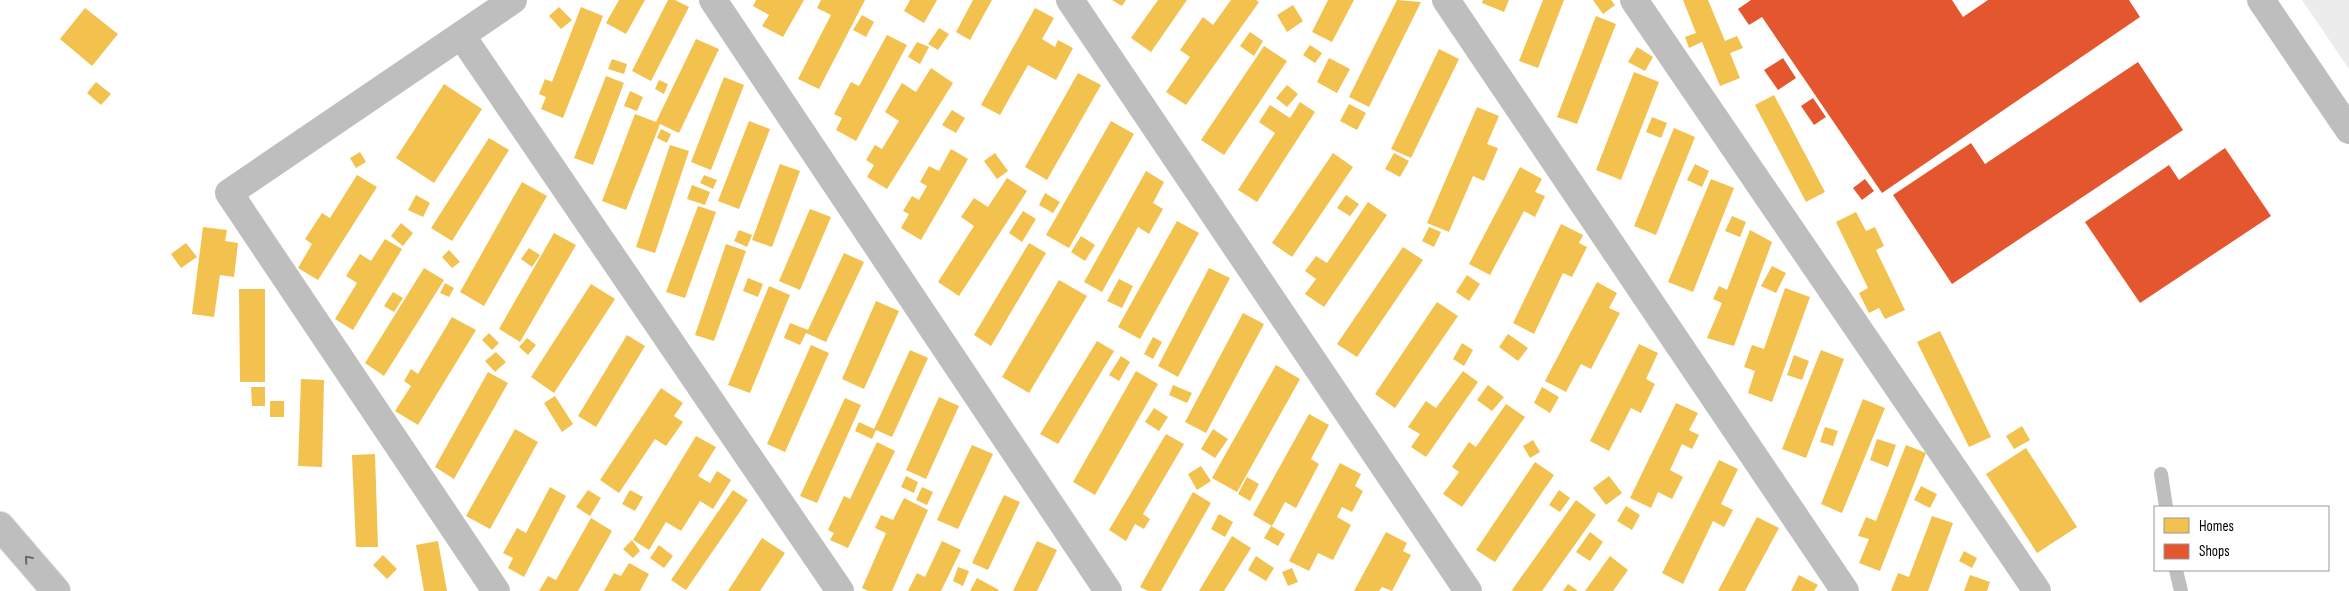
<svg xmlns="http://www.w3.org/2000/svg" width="2349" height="591" viewBox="0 0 2349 591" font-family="'Sofia Sans Condensed',sans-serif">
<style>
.green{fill:#ececec}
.homes{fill:#f2c14e}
.shops{fill:#e4572e}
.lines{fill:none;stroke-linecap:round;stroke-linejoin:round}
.motorway-casing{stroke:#dbdbdb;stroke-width:30}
.service{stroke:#bebebe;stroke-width:14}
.minor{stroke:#bebebe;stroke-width:28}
.motorway{stroke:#bebebe;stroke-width:28}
.oneway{stroke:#686868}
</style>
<rect width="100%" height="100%" fill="#fff"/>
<path class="green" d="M2302,0H2349V69Z"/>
<path class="homes" d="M619,0H645L626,34L606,23Z
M668,0H675L689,7L651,81L632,71Z
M756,0H804L783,37L762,26L769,15L753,6Z
M821,0H865L819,89L798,79L831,15L817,8Z
M910,0H937L924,23L904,11Z
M973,0H992L970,40L956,32Z
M1112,0H1126L1122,6Z
M1158,0H1187L1151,52L1131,38Z
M1231,0H1256L1259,2L1186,105L1166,92L1190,57L1180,50L1203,17L1213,25Z
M1328,0H1354L1332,42L1312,32Z
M1397,0L1421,2L1369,107L1349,97Z
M1483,0H1509L1504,12L1482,3Z
M1543,0H1564L1538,68L1519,61Z
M1593,0H1611L1615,5L1603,14Z
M1683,0H1708L1725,41L1737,36L1743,48L1730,53L1740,78L1720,86L1702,42L1689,48L1685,37L1696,33Z
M1293,5L1303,21L1287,32L1277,15Z
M559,7L572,20L561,29L549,16Z
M581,7L603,16L563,118L541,109L546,97L539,94L545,79L552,82Z
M85,8L118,34L92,66L60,39Z
M1035,8L1054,18L1042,39L1055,47L1058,40L1073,48L1056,80L1028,65L1000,115L981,105Z
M862,15L874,22L866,37L853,30Z
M1596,16L1616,24L1577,124L1557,117Z
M939,28L949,34L938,50L928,44Z
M1250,32L1263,41L1254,56L1240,46Z
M887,35L907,45L856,141L836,130L842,118L834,114L851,82L859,86Z
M696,39L719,49L679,133L660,124L626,210L602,201L635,114L656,122Z
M917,42L929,47L920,64L908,57Z
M1310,45L1322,53L1315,63L1303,55Z
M1264,46L1287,61L1224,155L1201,140Z
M1637,47L1653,57L1645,71L1628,62Z
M1439,49L1459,59L1411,158L1391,149Z
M1329,58L1350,69L1337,93L1317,82Z
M612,59L627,64L624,74L608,69Z
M931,68L953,83L887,189L867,177L874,165L866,160L875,145L882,149L899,121L885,112L902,83L916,92Z
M1634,72L1659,82L1621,180L1596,170Z
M1078,73L1101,85L1047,180L1025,167Z
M606,76L624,83L593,165L574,158Z
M724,77L744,85L711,170L691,162Z
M659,80L668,84L664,94L655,89Z
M96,82L111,94L101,105L87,93Z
M444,84L482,109L434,183L396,158Z
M1287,85L1298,94L1287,107L1276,98Z
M630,91L643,97L637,111L624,106Z
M1774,95L1825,192L1806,202L1755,105Z
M1300,102L1315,112L1257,202L1238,190L1275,133L1259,122L1270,105L1290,118Z
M1349,104L1366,113L1357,130L1340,121Z
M1477,107L1499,116L1487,144L1498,148L1484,181L1473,176L1449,232L1427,223Z
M952,110L965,118L956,133L942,125Z
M1652,117L1667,123L1661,138L1646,132Z
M749,121L770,129L739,209L718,201Z
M1111,121L1134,134L1069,248L1046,235Z
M1674,128L1695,137L1656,235L1634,226Z
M661,129L671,134L667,143L657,138Z
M489,138L509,150L452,241L431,228Z
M670,145L689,151L655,253L636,247Z
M951,149L968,159L921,240L901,228L909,214L903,211L912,196L919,200L927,186L920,182L929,166L939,171Z
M360,152L366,162L356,168L350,158Z
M995,153L1008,171L997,179L984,161Z
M1333,153L1353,167L1292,257L1272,243Z
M1394,153L1409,161L1400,177L1385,169Z
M780,164L800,171L772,247L752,240Z
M1695,164L1709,171L1702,187L1687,180Z
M1520,167L1542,179L1535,192L1545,196L1535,217L1524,211L1490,275L1469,264Z
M1146,171L1164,182L1153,203L1163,209L1149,234L1138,227L1102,292L1084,282Z
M357,175L377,187L318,280L298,268L312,244L305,239L322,213L330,218Z
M704,175L717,180L713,189L700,183Z
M1007,178L1027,191L959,296L938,282L974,226L961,217L974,198L988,207Z
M1711,179L1734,188L1693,292L1668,282Z
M522,182L547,196L484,306L460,292Z
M692,185L710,192L705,205L687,199Z
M1045,193L1060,202L1053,213L1039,205Z
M416,195L430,203L423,217L408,210Z
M1346,195L1359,204L1350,216L1337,208Z
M1368,202L1387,215L1324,307L1305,294L1316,279L1305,271L1316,256L1327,263Z
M698,206L716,212L685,298L666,292Z
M810,209L831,217L800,290L779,281Z
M1023,211L1036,219L1022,242L1009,233Z
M1856,212L1866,231L1875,227L1884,246L1876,250L1905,310L1885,319L1879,308L1869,313L1859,293L1868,288L1836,222Z
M1732,216L1746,222L1740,237L1725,231Z
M1177,221L1199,233L1140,339L1118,327Z
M401,223L413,233L403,246L391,236Z
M1561,224L1583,235L1579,243L1587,247L1572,277L1563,273L1534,334L1513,323Z
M203,227L227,230L225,241L238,243L234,277L220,275L214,317L192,314Z
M1429,227L1441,232L1434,247L1422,241Z
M739,230L752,235L747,247L734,241Z
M1750,230L1772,242L1734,346L1707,338L1722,303L1713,299L1719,286L1727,290Z
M554,233L576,245L520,342L499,329Z
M1081,236L1095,245L1085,261L1071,252Z
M385,239L402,249L353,330L335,319L357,283L346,276L360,254L371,261Z
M186,243L197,257L181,268L171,254Z
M1029,243L1046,253L991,346L974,335Z
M726,244L746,251L714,341L695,335Z
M1403,247L1423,260L1357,357L1337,344Z
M529,248L540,255L532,267L521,259Z
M449,250L460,262L452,268L442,257Z
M844,253L864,262L826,342L806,333L800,345L784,338L790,323L808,330Z
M1772,266L1786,273L1776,293L1761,286Z
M424,268L444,280L384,376L365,363Z
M1209,268L1230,278L1178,377L1158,366Z
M1467,275L1480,284L1469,301L1456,292Z
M748,278L763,284L758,297L743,291Z
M1119,279L1133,286L1122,308L1107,301Z
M1059,280L1087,296L1029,393L1002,377Z
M1597,282L1617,293L1609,308L1620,313L1591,369L1581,364L1566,392L1545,381Z
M445,283L454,288L449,297L440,293Z
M591,284L615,299L554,393L531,377Z
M769,286L790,295L750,393L728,385Z
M1785,288L1810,297L1772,402L1748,393L1755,371L1744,367L1752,345L1764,349Z
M239,289H265V382H240Z
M393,292L403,298L394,312L384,306Z
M876,301L899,311L864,389L842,379Z
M1437,302L1458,316L1395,408L1375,394Z
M1243,313L1264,324L1206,433L1185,422Z
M452,317L476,330L418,425L395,411L411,386L404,381L411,369L418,374Z
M1940,331L1991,437L1969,447L1917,342Z
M489,333L499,343L492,350L482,340Z
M1508,334L1528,348L1518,361L1499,347Z
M627,335L645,346L596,427L578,416Z
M1153,337L1162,342L1153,359L1144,354Z
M527,338L536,345L528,355L519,347Z
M1097,341L1114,351L1058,444L1040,434Z
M1462,343L1473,350L1464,366L1453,359Z
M1639,344L1658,353L1646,379L1655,384L1641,413L1631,408L1609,451L1590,441Z
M811,345L829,353L785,452L767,444Z
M910,350L928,358L892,437L876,430L872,439L855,431L859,422L874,429Z
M1821,350L1844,359L1806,458L1782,449Z
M496,352L506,362L495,372L485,361Z
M1794,355L1809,361L1802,380L1787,375Z
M1121,356L1130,362L1119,381L1109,375Z
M1276,365L1300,379L1237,492L1212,478Z
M1136,371L1158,384L1095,495L1073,482Z
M1463,371L1478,382L1426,457L1411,447L1420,434L1408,427L1426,401L1436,408Z
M488,372L508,383L454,479L435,467Z
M301,379L324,380L322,467L298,466Z
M1173,385L1192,393L1187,403L1169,395Z
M1488,385L1504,397L1492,411L1477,400Z
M251,387H265V406H252Z
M1542,387L1559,397L1550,413L1534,403Z
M661,388L683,403L674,416L683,422L666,446L655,439L619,493L600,480Z
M555,396L573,424L562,432L544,403Z
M939,397L959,406L926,479L906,470Z
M845,398L861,405L817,503L800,496Z
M1863,399L1885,408L1842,513L1821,504Z
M270,401H284V417H270Z
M1676,403L1698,413L1689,430L1699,435L1692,449L1682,444L1670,470L1683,477L1672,499L1658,492L1651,508L1630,498Z
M1506,404L1525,417L1462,507L1443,494L1459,472L1452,467L1469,442L1476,447Z
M1154,408L1168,417L1159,431L1145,422Z
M1309,414L1329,425L1311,459L1319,464L1296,508L1285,502L1272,526L1253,515Z
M2022,426L2030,440L2014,449L2006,436Z
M1825,427L1838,431L1833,446L1820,442Z
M515,429L538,442L490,529L466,516Z
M1213,429L1228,439L1215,458L1201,449Z
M1166,434L1184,444L1143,514L1150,519L1144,529L1135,524L1126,541L1109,530Z
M696,436L716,447L698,476L710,483L717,471L731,480L713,509L700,501L681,531L666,522L649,550L633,540Z
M1877,439L1896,445L1888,467L1870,460Z
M1533,440L1540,452L1530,458L1523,446Z
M877,442L895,451L848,548L830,540L834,533L828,530L844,496L850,499Z
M972,445L993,454L958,529L937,520Z
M1906,445L1926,453L1880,571L1859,563L1869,539L1858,536L1866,517L1876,521Z
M2026,448L2077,527L2037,553L1986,474Z
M375,454L378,547H356L352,455Z
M1719,460L1738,469L1721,504L1733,510L1724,527L1713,521L1683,584L1662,573Z
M1535,462L1554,475L1495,562L1476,550Z
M1340,463L1361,474L1355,486L1363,491L1352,512L1342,507L1337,517L1351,525L1333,560L1318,553L1309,571L1289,561Z
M1201,466L1211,481L1197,490L1188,474Z
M906,476L918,482L914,493L901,487Z
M1609,476L1622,493L1606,505L1593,488Z
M1247,477L1259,484L1250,501L1238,494Z
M1921,486L1937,494L1930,508L1914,500Z
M550,487L566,496L524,577L508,568L513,558L503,553L517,528L526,533Z
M922,487L933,492L927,505L916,500Z
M588,490L601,498L590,516L576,507Z
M630,490L643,497L635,511L622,504Z
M733,490L748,500L686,590L671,580Z
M1559,490L1570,498L1560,512L1549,505Z
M1193,492L1211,503L1161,591H1148L1140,587Z
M1004,495L1020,502L988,570L972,563Z
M904,498L928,510L892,591H868L862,588L886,533L875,528L881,515L893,520Z
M1576,500L1596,515L1542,591H1513L1512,590Z
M1626,506L1640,515L1632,530L1617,521Z
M1219,514L1233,522L1225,537L1211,529Z
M1932,516L1953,523L1928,591H1891L1898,573L1909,577Z
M1757,517L1779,528L1745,591H1718Z
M591,518L612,531L578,591H539L548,576L556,580Z
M1271,526L1285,534L1278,546L1264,538Z
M1386,532L1407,543L1403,551L1411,555L1392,591L1382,587L1379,591H1354Z
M1590,532L1603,542L1590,561L1576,552Z
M1232,536L1251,548L1224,591H1199Z
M762,538L785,553L760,591H728Z
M632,540L640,551L633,558L623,549Z
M438,541L447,591H424L416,545Z
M942,541L961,550L941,591H908L917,573L925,577Z
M1037,541L1057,550L1037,591H1013Z
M659,545L673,556L664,568L650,558Z
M1964,551L1977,558L1972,568L1959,561Z
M383,555L397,569L387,579L373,565Z
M1256,556L1274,568L1266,581L1248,570Z
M1610,556L1628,570L1613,591H1585Z
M629,563L649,574L640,591H604L614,573L621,576Z
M958,567L969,571L963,586L953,581Z
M1292,568L1298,582L1288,586L1282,572Z
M1799,575L1818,585L1814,591H1791Z
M1970,575L1990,582L1987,591H1964Z
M977,578L999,590L998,591H970Z
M1568,584L1578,591H1563Z"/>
<path class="shops" d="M1751,0H1952L1963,17L1988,0H2129L2140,17L1882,193L1762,17L1749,25L1738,9Z
M1783,58L1796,78L1778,90L1764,70Z
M2138,62L2183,130L1952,284L1893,195L1971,143L1985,164Z
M1813,98L1826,117L1814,125L1801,106Z
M2225,148L2271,216L2140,303L2085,222L2169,165L2179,180Z
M1865,179L1874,191L1862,200L1853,188Z"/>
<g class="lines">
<defs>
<path id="motorway" d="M0,526L56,591"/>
</defs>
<use href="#motorway" class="motorway-casing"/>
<path class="service" d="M2161,474L2166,507
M2176,570L2181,591"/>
<path class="minor" d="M713,0L1108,591
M1070,0L1468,591
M1446,0L1845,591
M1634,0L2037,591
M2261,0L2349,130
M461,35L840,591
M496,591L229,193L513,0"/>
<use href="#motorway" class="motorway"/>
</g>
<defs><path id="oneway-chevron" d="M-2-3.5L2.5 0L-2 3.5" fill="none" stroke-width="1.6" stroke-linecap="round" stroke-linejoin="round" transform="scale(1.25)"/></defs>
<use class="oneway" href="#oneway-chevron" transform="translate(28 559) rotate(-131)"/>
<rect x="2154" y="506" width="175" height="65" fill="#ffffff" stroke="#999999"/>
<rect x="2164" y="518" width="25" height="15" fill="#f2c14e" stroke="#999999"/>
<text x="2199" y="531" font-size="15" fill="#000000">Homes</text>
<rect x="2164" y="544" width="25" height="15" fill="#e4572e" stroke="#999999"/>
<text x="2199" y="556" font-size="15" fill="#000000">Shops</text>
</svg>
